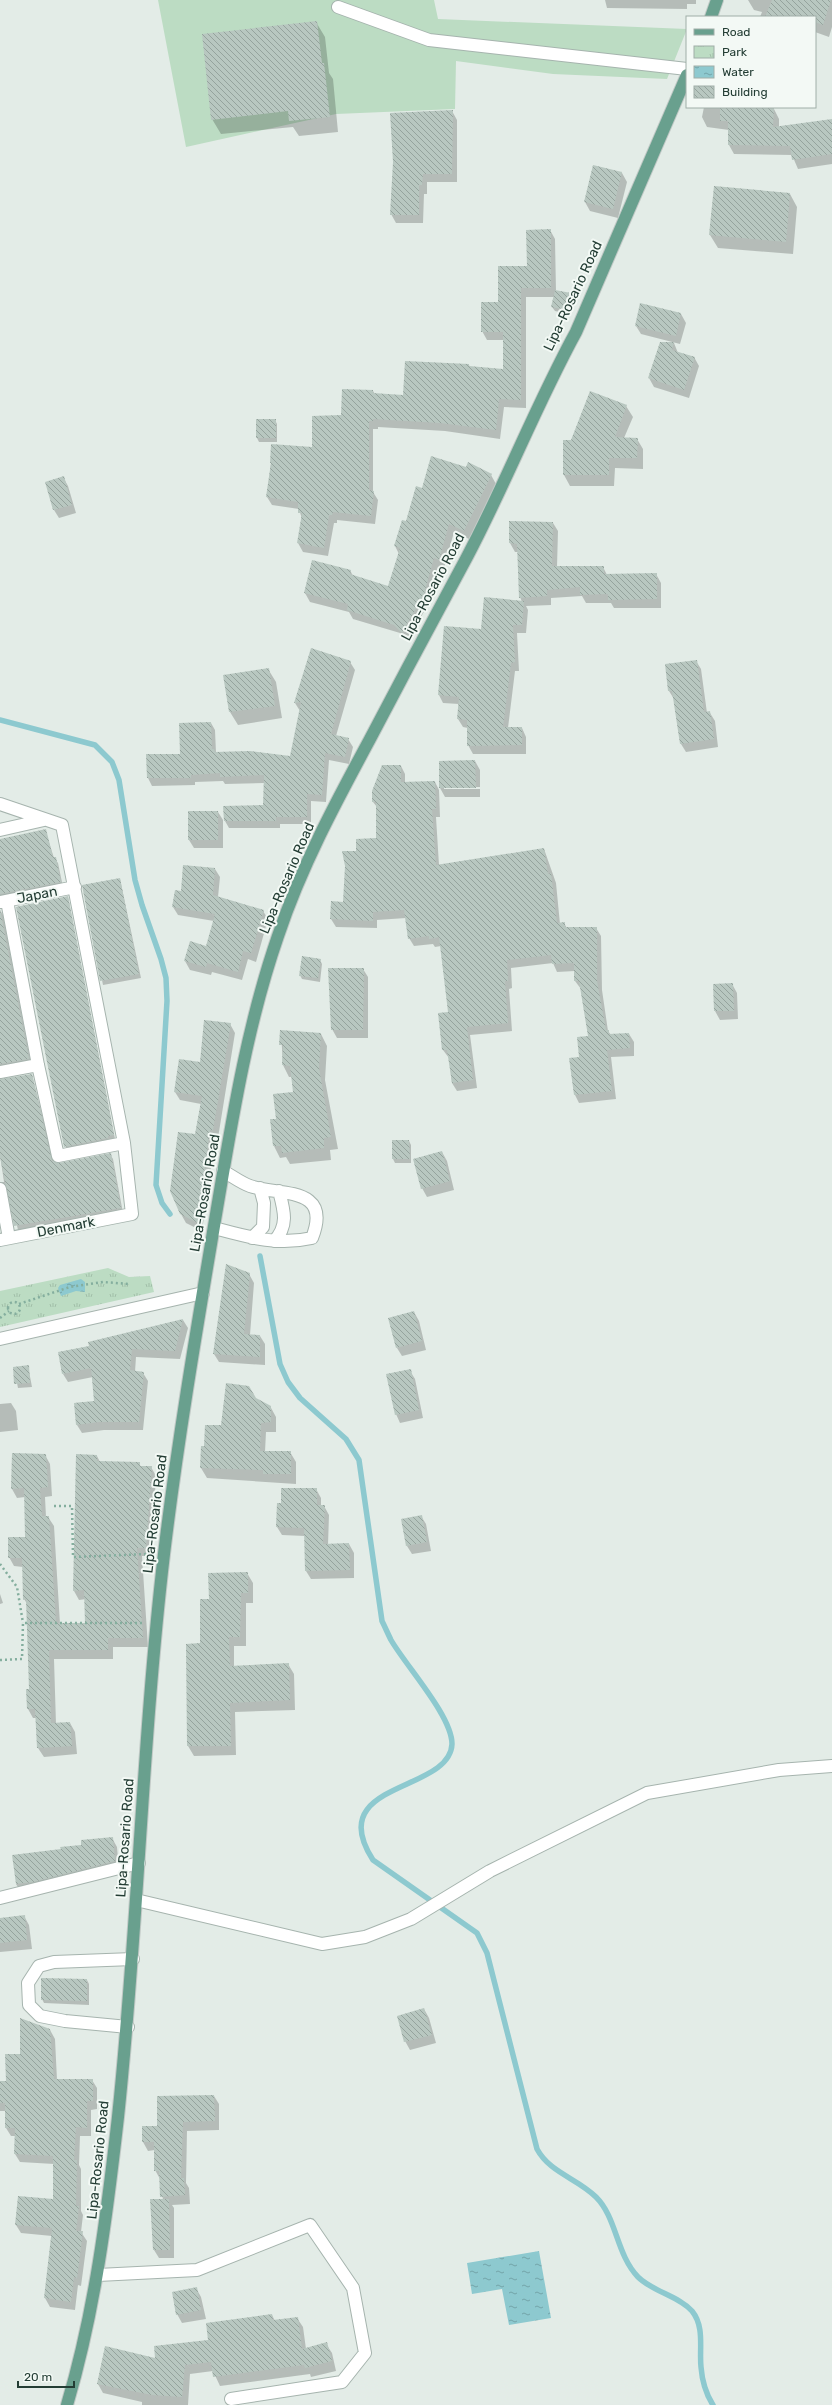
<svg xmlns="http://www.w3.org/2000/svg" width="832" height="2405" viewBox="0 0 832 2405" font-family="Rubik,sans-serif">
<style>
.park{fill:url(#park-tufts)}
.pitch{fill:#bcdcc3}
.water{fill:url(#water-ripples)}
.shadow{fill:#0003}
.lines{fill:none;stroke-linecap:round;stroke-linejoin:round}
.stream{stroke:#8dc9cf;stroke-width:5.5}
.building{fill:url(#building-back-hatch)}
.minor-casing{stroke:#a6b4ae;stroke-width:14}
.major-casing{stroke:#c1c9c6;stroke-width:14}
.path{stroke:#84ae9e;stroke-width:2.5;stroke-dasharray:2 3;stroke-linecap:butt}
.minor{stroke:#fff;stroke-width:12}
.major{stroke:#69a08e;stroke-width:12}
.labels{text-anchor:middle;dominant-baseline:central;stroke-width:4;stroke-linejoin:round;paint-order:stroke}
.street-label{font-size:14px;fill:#233d34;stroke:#f3f9f5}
</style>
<defs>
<pattern id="park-tufts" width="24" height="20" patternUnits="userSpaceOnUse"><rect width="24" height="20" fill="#bcdcc3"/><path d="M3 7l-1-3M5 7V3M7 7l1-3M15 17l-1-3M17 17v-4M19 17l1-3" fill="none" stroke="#a1bea8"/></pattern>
<pattern id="water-ripples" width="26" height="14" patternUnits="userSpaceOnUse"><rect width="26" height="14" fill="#8dc9cf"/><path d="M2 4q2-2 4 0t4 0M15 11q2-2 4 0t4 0" fill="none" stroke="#73a4a9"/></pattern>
<pattern id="building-back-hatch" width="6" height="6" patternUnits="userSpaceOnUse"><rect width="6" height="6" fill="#b8c7c0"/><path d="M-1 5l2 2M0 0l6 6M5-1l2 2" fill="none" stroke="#95a39d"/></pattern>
</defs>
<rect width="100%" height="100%" fill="#e3ece7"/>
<path class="park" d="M108,1268L129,1277L150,1276L154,1292L0,1327V1291Z"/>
<path class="pitch" d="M158,0H434L438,19L687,29L667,79L553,74L456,61L455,109L336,114L186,147Z"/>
<path class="water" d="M81,1279L85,1282V1292L76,1291L61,1296L58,1288L60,1285Z
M539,2251L551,2318L509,2325L502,2289L472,2294L467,2263Z"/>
<path class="shadow" d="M605,0H696V4H687V9L607,8Z
M748,0H832V27L829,37L815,32V17H760L762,12L754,10Z
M316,22L325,37L329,73L333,79L338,132L299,136L293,127L221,134L212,119Z
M704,107H773L779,119V128L832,120V164L798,169L792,155L734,154L729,145V130L707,127L702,117Z
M452,111L457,120V182H427V194H424L423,223H396L391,214Z
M594,166L622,173L627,182L618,218L590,211L585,202Z
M790,194L797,207L793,254L718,248L710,235Z
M550,230L555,239L556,291L570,294L572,298L568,314L555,311L552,307L555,297H526V408L504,407L500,439L445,431L378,427V429H373V492L378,500L375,524L337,520V523H334L328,556L303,552L298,543L302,519L299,509L272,505L267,497L271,463L313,448L342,416L373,391L375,394L404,396L469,365L470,367L504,370V340H487L482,331L499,303L528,267Z
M681,314L686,323L680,344L641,334L636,326Z
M674,343L678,353L694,357L699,366L689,398L654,387L649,378Z
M626,406L633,417L624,438L637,439L643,449V469L615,468L614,486H570L564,475V441H572Z
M275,420L277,424V442H259L257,438Z
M491,475L496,484L469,539L454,532L444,568L439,567L429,603L407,641L400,633L353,619L349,612L310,602L305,593L350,570L353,576L389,587L399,554L395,546L422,489Z
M63,477L68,486L76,513L59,518L54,510Z
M510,522L553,523L558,531L557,567H603L607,575L656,574L661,583V608H614L611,603H586L582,596L551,598V605L526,606L528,610L526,633H517L519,671H515L508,728H522L526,737V754H473L468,745V728L463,727L458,719L459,704L443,703L439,695L482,630L522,602L520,597L518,552H515L510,543Z
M696,661L701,669L707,713H710L715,721L718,747L686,752L681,744L674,699L669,691Z
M350,662L355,670L336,736L348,739L353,747L349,764L329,760L326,802L311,801V824H280V828H229L225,821L264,806L265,783L225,784L223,781L195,782V785L152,786L148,778L147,755H181L211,723L215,730L216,753L291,757L300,711L295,703Z
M268,669L276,682L282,718L238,725L230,712L224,676Z
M475,761L480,770V787H444V789H480V797H445L440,788V762Z
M401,766L405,774V783L435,782L439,790L440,817H436L439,865L544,849L556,883L560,924L564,923L567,928H596L601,936L602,990L608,1031L611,1035L629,1034L634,1042V1056L611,1057L616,1099L579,1103L575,1095L571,1059L580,1058L589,1037L581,989L575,981V971L557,972L553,963L511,968L512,988L509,989L512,1031L470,1035L477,1088L457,1091L452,1083L449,1058L443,1050L440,1014L449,1013L441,946L435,947L433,944L414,946L409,938L406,918L377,920V928L336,927L331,919L344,903L357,852L377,839V807L373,802Z
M218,812L223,820V848H194L189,840Z
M45,830L54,858L58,863L63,887L0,901V840Z
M215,869L220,877L218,897L263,911L268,919L256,962L248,959L242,980L212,972L211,975L190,970L185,961L207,947L214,921L178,915L173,907L182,892Z
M120,879L141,978L103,985L83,886Z
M68,897L115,1139L67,1151L17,907Z
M0,910L3,915L31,1064L0,1070Z
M320,960L322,964L320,982L302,979L300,975Z
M363,969L368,977V1038H337L332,1029Z
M732,984L737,993L738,1019L720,1020L715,1011L714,985Z
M230,1024L235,1033L218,1138H215L202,1231L186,1223L181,1214L201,1104L180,1100L175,1092L200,1063Z
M281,1032L321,1034L327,1046L325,1080L338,1149L330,1150L331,1160L290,1164L286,1157L280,1158L274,1146L271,1120H277L294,1093L292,1077H289L283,1065Z
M32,1075L54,1163L59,1164L110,1154L113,1159L123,1213L18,1230L9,1190L6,1186L0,1187V1182H4L0,1155V1080Z
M409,1141L411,1145V1163H395L393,1159Z
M442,1152L447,1161L454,1190L427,1197L422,1188Z
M249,1274L254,1283L250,1335L260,1336L265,1344V1365L219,1362L214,1354Z
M414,1312L419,1321L426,1350L402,1356L397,1348Z
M183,1320L188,1328L180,1359L136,1357L135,1372L143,1373L148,1381L143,1430H104L82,1433L77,1425L75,1403L95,1402L93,1377L68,1382L63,1374L90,1347L89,1343Z
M28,1366L32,1387L18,1388L14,1368Z
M410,1371L415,1379L423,1418L400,1423L396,1414Z
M11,1403L16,1411L18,1430L0,1432V1404Z
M270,1406L276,1417V1432H266L265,1452H290L296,1462V1484L207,1478L201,1468L202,1447H205L221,1426Z
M45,1455L50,1464L52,1496L45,1497L46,1517H48L54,1526L60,1624H86V1599L79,1600L74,1591L77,1455L97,1456L100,1462L139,1463L141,1467H151L156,1476L151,1556H142L148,1647H113V1659H54L56,1724L70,1723L75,1732L77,1754L44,1757L38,1748L37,1718H33L28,1709L27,1690H30L28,1605L24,1599L23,1567L14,1566L9,1557L26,1538L25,1497L17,1498L12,1489Z
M316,1489L321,1498V1506H324L329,1515L328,1545L349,1544L354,1553V1578L311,1579L306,1571L305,1536L282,1535L277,1527Z
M421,1516L426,1524L431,1551L412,1554L407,1546Z
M247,1573L253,1583V1603H246V1646H234V1667L288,1664L294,1674L295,1710L235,1712L236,1755L194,1756L188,1746L187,1645L201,1644L210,1600Z
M0,1594L3,1603L0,1604Z
M112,1838L117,1847L119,1870L21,1892L16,1884L62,1850Z
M24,1916L29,1925L32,1949L0,1952V1919Z
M87,1980L89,1984V2005L44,2003L42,1999Z
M424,2009L429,2018L436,2043L410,2050L405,2041Z
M50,2030L55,2039L57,2080H92L97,2088V2109L91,2110V2136H80L79,2165L81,2169V2211L83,2215L81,2232L87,2241L81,2286L78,2285L75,2310L50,2307L45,2298L52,2236L21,2233L16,2225L54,2200V2164L20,2162L15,2154L16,2136H11L6,2128V2111H0V2082H7L21,2055Z
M214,2096L219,2104V2130L187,2131L186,2183L189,2188L190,2204L172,2205L174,2208V2258H159L154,2250L163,2200L160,2179L155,2170V2150L148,2151L143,2142L158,2127Z
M196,2288L201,2297L206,2319L182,2323L177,2314Z
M272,2315L275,2321L297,2318L303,2327L306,2349L326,2344L332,2353L336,2371L311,2377L310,2374L220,2386L213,2371L190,2374L188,2405H142V2402L103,2393L98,2384L156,2359L209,2341Z"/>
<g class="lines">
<path class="stream" d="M0,720L95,745L112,762L119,780L135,880L142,905L161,959L166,978L167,1001L156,1185L162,1203L170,1214
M260,1256L280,1364L288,1382L300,1398L346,1439L359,1460L382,1621C385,1627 388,1634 391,1640C406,1666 452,1716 452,1744C450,1793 322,1781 373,1860L477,1933L487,1953L537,2149C550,2173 577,2178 596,2197C617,2218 616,2254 638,2277C653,2292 679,2296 692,2311C705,2327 699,2349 701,2367C702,2380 706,2394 713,2405"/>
</g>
<path class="building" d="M772,0H831L823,25L815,22V17H765Z
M317,21L322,63H324L330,117L289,121L288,111L211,120L202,34Z
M720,107L774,108L773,127L832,119V154L792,160L790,146L728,145V121H720Z
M453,110L452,174H423L422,185H419V215H390L393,162L390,113Z
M593,165L622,172L613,209L584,202Z
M714,186L790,193L786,242L709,235Z
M551,229V288H521V400L499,399L496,430L440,423L373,419V421H369V490L374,491L371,516L333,512L332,515H329L324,548L297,543L302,513H298V502L266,497L271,463H270L271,444L312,447V416L341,415L342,389L373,390V393L403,395L405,361L469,364V366L503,369V332H481V302H498V266H527L526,230Z
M555,290L571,293L566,310L551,307Z
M640,303L681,313L676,336L635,326Z
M660,342H674L672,350L695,357L684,390L648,378Z
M590,391L627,405L615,437L638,438L637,458H609V475H563V440H571Z
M256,419H276V438H256Z
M431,456L466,467L468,462L492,474L464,531L449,524L439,560L434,558L424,594L402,633L394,625L347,610L348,604L304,593L312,560L351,570L350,574L388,586L400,548L394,546L402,520L406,521L416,486L422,488Z
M64,476L72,505L53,510L45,482Z
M509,521L553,522L552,566H604V574L657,573V599L608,600V594L580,595V587L547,590V596L519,598L517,544L509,543Z
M484,597L524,601L522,625H513L515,662L511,663L503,727H522V745L467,746V720L457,719L459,697L438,695L444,626L481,629Z
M311,648L351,661L331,734L349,738L345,757L325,753L322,795L307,794V817H276V821H224L223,806L263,805L264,775L220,777V773L191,775V778H147L146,754H180L179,723L211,722L212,749H214L215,752L250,751L290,756L301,702L294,703Z
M697,660L704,712L710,711L714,739L680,744L672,691H668L665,664Z
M269,668L275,706L229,712L223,675Z
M475,760L476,788H439V761Z
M382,765H401V782L435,781L436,809H432L436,865L544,848L548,874L551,873L557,923L565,922V927H597V981L606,1030H609V1034L629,1033L630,1048L607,1050L612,1091L574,1095L569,1058L579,1057L577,1037L588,1036L579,981H574V963L552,964L551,955L507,960L508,981H505L508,1023L467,1027L473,1080L452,1083L447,1050H442L438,1013L448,1012L439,937L429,939V936L408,939L404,910L373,912V921L330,919L331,901L343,902L345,866L342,851H356V839L376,838V802H372V791Z
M188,811H218V840H188Z
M46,829L53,857H56L61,882L0,894V839Z
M183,865L215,868L213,895L264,910L251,953L243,951L238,972L207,963L206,967L184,961L190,941L206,946L215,914L172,907L175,890L181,891Z
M120,878L139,974L100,981L82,885Z
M68,896L114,1135L108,1136V1138L64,1147L16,907Z
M0,909L29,1059L0,1064Z
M302,956L321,959L318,978L299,976Z
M328,968H364L363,1030H331Z
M733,983L734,1011H714L713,984Z
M204,1020L231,1023L213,1130H210L198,1223L180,1214L170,1191L178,1132L195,1134L202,1096L174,1092L179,1059L200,1062Z
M280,1030L321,1033L319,1068L331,1137L324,1138V1148L282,1153L281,1146H273L270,1119H276L273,1094L293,1092L290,1066L282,1065L283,1045H279Z
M32,1074L52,1161L59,1163L111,1153L121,1208L14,1226L0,1157V1079Z
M392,1140H409L410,1159H392Z
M442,1151L450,1181L421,1189L413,1159Z
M226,1264L250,1273L244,1334L260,1335V1357L213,1354Z
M414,1311L422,1341L396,1348L388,1318Z
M183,1319L175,1351L132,1349L130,1370L144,1372L139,1422H99L76,1425L74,1403L94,1401L91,1368L62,1374L58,1352L89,1346L88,1342Z
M29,1365L30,1383L14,1384L13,1367Z
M411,1369L419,1410L395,1415L386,1374Z
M226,1383L249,1386L256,1398L271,1406V1422L261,1423L260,1451H291V1474H263V1470L200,1468L201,1446H204L205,1425H221Z
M12,1453L46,1454L48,1487L40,1488L42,1516H49L56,1623H85L84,1590L73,1591L76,1454L97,1455V1461L140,1462V1466H152L146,1548H137L143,1638H108V1650H49L51,1723L70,1722L72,1746L37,1748L35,1709H27L26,1689H29L26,1599L23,1600L22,1558H8V1537H25L24,1488L11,1489Z
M281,1488H317V1505H325L323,1544L349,1543L350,1570L305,1571L304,1528L276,1527L277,1503H281Z
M422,1515L427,1542L406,1546L401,1519Z
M248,1572V1593H241L240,1637H229L230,1666L289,1663L290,1700L230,1703L231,1746H187L186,1644L200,1643V1599H209L208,1573Z
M113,1837L115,1861L33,1882L16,1884L12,1855L61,1849L60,1847L81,1845V1840Z
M25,1915L27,1940L0,1943V1918Z
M41,1978L87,1979V2001L41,2000Z
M424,2008L432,2035L404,2042L397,2016Z
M20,2018L50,2029L54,2079H93V2101H87V2128L76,2127L74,2160H77L76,2206H79L76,2231H83L77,2278L74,2277L71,2302L44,2298L52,2228L15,2225L18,2196L53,2199V2156L14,2154L15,2128H5V2103H0V2081H6L5,2054H20Z
M214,2095L215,2121L183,2122L181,2178H184L185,2195L160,2197L159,2171H154V2142H142V2126H157V2096Z
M150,2199H169L170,2250H153Z
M197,2287L201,2310L176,2315L172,2292Z
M272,2314L273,2320L298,2317L302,2349L327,2342L332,2361L305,2368L304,2365L213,2377L211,2362L185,2365L182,2397L152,2395L97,2384L105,2346L155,2358L154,2346L208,2340L206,2323Z"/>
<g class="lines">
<defs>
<path id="minor" d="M338,7L429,40L687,69
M0,804L62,825L124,1143L132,1214L0,1240
M0,830L44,820
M7,901L38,1065L58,1156L124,1143
M0,902L75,887
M0,1072L38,1065
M0,1189L9,1238
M214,1228C248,1237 277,1246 312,1238C333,1185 278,1196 250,1186C241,1183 232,1176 223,1171
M252,1238L263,1227L264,1203L260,1188
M274,1241C289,1226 284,1210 279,1191
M0,1339L203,1293
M0,1898L139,1863
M136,1900L322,1944L365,1937L411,1919L490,1871L647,1793L779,1770L832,1766
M128,2027L65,2021L40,2016L29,2005L28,1983L39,1966L54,1962L133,1959
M98,2275L197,2270L310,2225L353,2288L365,2353L342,2382L231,2399"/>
<path id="major" d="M711,17L717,0
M67,2405C95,2311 107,2214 118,2117C138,1930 142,1741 164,1554C177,1446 195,1339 213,1232C230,1133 245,1031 278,936C301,867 336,802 370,739C402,678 434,618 467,557C506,483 536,405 576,332L687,75"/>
</defs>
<use href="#minor" class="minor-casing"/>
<use href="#major" class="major-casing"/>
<path class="path" d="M8 1308a6 6 0 1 1 12 0a6 6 0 1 1-12 0Z
M19,1304L70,1287L103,1282L129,1284
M0,1318L9,1311
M54,1506H72L73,1557L148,1554
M0,1564L17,1587L23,1623
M0,1660L22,1659L23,1623H143"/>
<use href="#minor" class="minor"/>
<use href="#major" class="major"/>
</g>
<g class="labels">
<g class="street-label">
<text transform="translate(573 296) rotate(-65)">Lipa-Rosario Road</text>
<text transform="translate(433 587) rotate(-62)">Lipa-Rosario Road</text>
<text transform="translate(287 878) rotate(-67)">Lipa-Rosario Road</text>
<text transform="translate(37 895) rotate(-11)">Japan</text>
<text transform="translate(205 1193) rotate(-80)">Lipa-Rosario Road</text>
<text transform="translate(66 1227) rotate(-11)">Denmark</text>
<text transform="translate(155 1514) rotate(-83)">Lipa-Rosario Road</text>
<text transform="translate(125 1838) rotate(-86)">Lipa-Rosario Road</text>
<text transform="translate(98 2160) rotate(-84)">Lipa-Rosario Road</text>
</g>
</g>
<rect x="686" y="16" width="130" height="92" fill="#f3f9f5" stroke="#a0aea8"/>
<rect x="694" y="29" width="20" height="6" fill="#69a08e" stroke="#a0aea8"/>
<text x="722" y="36" font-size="12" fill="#233d34">Road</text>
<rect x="694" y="46" width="20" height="12" fill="url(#park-tufts)" stroke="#a0aea8"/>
<text x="722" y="56" font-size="12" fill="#233d34">Park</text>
<rect x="694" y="66" width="20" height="12" fill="url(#water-ripples)" stroke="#a0aea8"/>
<text x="722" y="76" font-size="12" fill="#233d34">Water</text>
<rect x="694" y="86" width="20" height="12" fill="url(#building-back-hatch)" stroke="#a0aea8"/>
<text x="722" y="96" font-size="12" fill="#233d34">Building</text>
<path d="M18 2381v6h56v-6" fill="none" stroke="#233d34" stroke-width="2"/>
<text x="24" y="2381" font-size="12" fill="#233d34" stroke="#f3f9f5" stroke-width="3" paint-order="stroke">20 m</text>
</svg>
